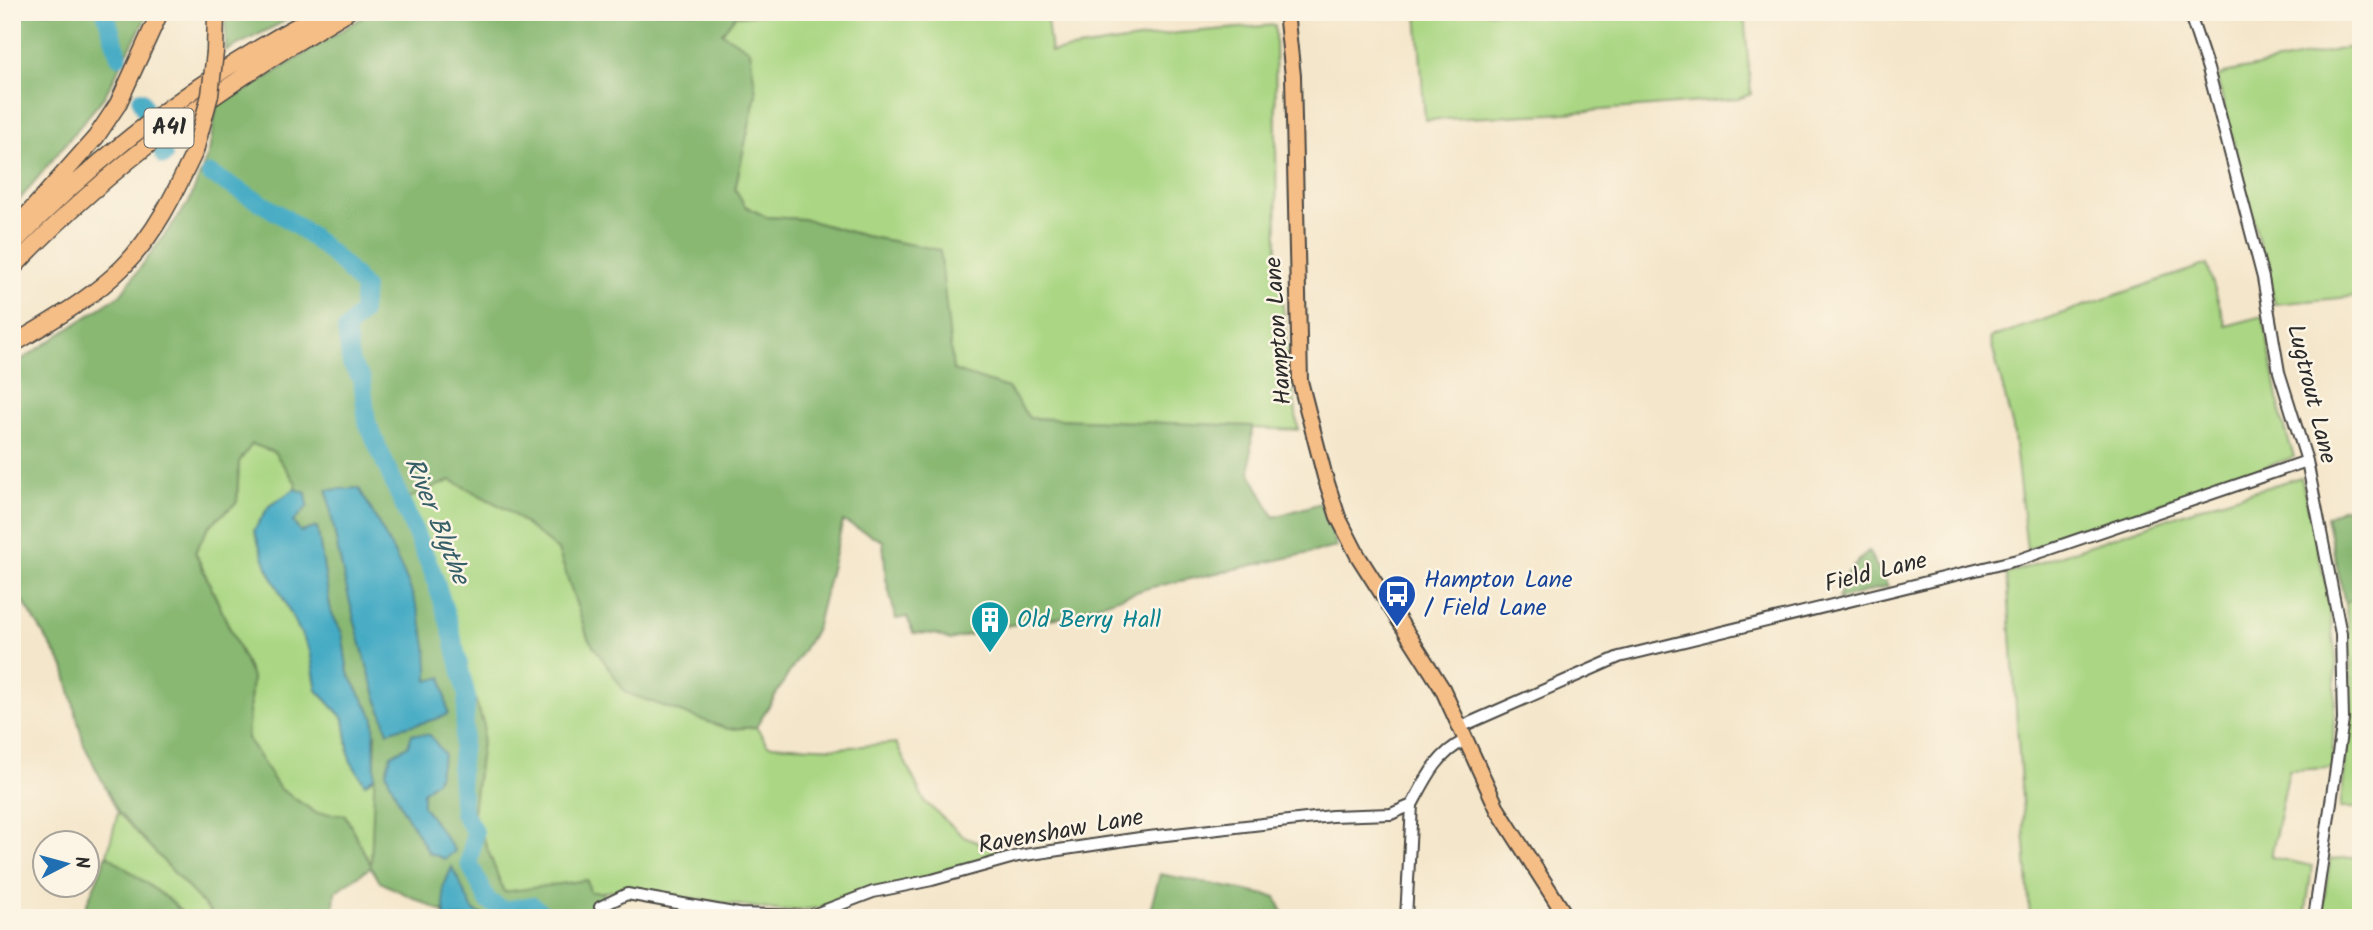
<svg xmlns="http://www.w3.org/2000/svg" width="2373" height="930" viewBox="0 0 2373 930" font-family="Kalam,sans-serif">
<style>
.green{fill:#abd784;stroke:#6b8158;stroke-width:2}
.forest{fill:#88b872;stroke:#5a724e;stroke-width:2;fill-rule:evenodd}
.water{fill:#44abc4;stroke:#386b78;stroke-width:2}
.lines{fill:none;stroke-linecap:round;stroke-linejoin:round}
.river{stroke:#44abc4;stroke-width:18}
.minor-casing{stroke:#494743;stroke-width:14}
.major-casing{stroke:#494743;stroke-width:18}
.highway-casing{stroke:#494743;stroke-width:19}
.minor{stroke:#fff;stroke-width:10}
.major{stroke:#f6be87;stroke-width:14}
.highway{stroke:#f6be87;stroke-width:16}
.highway-bridge-casing{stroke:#494743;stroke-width:19;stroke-linecap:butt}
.highway-bridge{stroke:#f6be87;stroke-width:16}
.labels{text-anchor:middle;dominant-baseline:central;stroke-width:5;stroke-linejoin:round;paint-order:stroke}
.shield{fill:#fcf5e5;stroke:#6a6863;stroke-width:2}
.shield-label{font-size:23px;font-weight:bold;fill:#2b2b2b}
.street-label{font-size:24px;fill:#2b2b2b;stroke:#fcf5e5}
.transit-label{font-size:24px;fill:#164399;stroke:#fcf5e5;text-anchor:start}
.culture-label{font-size:24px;fill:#0d838f;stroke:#fcf5e5;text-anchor:start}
.water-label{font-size:26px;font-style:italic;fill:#355e68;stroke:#fcf5e5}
</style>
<rect width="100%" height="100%" fill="#fcf5e5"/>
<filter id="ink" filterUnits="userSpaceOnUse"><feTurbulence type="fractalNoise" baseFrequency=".0143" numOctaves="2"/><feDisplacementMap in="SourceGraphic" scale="14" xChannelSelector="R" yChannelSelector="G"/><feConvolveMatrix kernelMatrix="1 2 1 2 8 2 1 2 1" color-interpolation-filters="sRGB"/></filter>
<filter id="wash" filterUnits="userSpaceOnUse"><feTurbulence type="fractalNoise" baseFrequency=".00686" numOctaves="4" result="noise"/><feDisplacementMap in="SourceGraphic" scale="28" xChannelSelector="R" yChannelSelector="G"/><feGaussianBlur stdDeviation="1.57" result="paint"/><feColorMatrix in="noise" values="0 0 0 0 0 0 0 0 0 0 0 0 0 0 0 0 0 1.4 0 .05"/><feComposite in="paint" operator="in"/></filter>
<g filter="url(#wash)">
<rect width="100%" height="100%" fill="#f4e6ca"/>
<path class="green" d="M801,12H1046L1051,52L1178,33L1275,25L1277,260L1298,430L1029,418L1008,388L953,371L939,250L865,236L803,219L766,217L745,206L735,189L756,94L722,33L735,16Z
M1417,12H1744L1751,94L1738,99L1552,114L1425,120Z
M2361,45V296L2275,304L2217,78L2229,72Z
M2207,264L2226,326L2263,316L2282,420L2294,457L2027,550L2013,428L1990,338Z
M252,444L274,452L296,483L295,489L269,506L267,567L310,651L317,690L344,719L350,760L365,784L375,776L371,867L345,815L316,813L279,788L247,738L252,677L195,552L209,526L237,502L239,462Z
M2301,477L2327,590L2336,660L2332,768L2289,770L2271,857L2312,866L2305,918H2030L2007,574L2213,503Z
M451,480L508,510L558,550L588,638L728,729L756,727L768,745L839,748L896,743L925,802L964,837L1008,855L819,908L782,911L629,890L589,893L587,880L504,893L473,811L484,726L408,498Z
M2361,593V808H2340C2350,734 2356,678 2345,603Z
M118,812L216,918H187L172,902L107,855Z
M2361,857V918H2321L2330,859Z"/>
<path class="forest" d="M12,12H149L104,97L12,209Z
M225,12H303L226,51Z
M371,12H801L735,16L722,33L750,50L756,94L735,189L745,206L766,217L803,219L865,236L940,250L953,370L1008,388L1029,418L1252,426L1250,473L1274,517L1321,503L1337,547L1148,588L1062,617L998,627L950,640L935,634L913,633L907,617L896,619L886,579L883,541L843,521L816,629L756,727L728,729L626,693L588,638L558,550L508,510L451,480L409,498L484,726L473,811L504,892L587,880L590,892H604L598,918H445L443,912L380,882L371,867L335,892L333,918H216L118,812L84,745L64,667L20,596L12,577V366L120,295L189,202L209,152L217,104L245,91ZM252,444L274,452L296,483L295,489L306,493L293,522L301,533L317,527L331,612L342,633L348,673L374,718L372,728L376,735L371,865L345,815L316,813L279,788L247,738L252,677L195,552L209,526L237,502L239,462Z
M2361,506V593L2345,603L2326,517L2342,509Z
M1868,551L1888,586L1839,599L1844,577Z
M107,855L172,902L187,918H81Z
M1160,874L1276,897L1285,918H1148Z"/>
<path class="water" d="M359,488C392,548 431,611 428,681L442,677L448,714C429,724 408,724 388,732C361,652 340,573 327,490Z
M295,489L306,493L308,506L293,522L301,532L317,527L331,612L342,633L348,673L374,718L375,776L365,784L350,760L344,719L317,690L310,651L267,567L254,530L269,506Z
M412,734L430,735L444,754L437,780L423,792V806L455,851L445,859L429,853L403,810L386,773L391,755L408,746Z
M452,867L473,910L488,918H445L443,888Z"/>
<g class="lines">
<path class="river" d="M105,12L119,56
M141,100L146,113
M160,146L164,156
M210,174C268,206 323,236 364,288L362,312L346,330L351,364L362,379L367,422L433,573L450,627L467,697L460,773L463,813L475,832L469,863L488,901L504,910L532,905L548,918"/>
</g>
</g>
<g filter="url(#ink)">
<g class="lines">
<defs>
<path id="minor" d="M2189,12L2208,69L2263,278L2279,372L2307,461L2341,634L2343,720L2314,918
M1458,728L1619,657L2021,559L2307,461
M600,907L627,894L739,914L810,916L873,892L932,880L1018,856L1140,838L1332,816L1391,814L1412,805C1426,779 1437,754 1464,741
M1406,918L1412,805"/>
<path id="major" d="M1286,12L1293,76L1300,381L1325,477L1338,517L1358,556L1442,688L1498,810L1567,918"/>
<path id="highway" d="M215,52L216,12
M12,232L96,137L118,104L160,12
M12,245C103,150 207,73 323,12
M12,269C109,165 224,84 347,12
M12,345C49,322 91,299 122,268C155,235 175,193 195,151"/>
</defs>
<use href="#minor" class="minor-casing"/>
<use href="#major" class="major-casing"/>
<use href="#highway" class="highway-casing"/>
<use href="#minor" class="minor"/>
<use href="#major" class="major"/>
<use href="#highway" class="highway"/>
<defs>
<path id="highway-bridge" d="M195,151L210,95L215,52"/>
</defs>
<use href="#highway-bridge" class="highway-bridge-casing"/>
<use href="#highway-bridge" class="highway-bridge"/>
</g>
</g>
<defs>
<symbol id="bus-pin" viewBox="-11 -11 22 30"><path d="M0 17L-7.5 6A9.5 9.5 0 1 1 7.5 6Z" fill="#1a4fb4" stroke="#fcf5e5"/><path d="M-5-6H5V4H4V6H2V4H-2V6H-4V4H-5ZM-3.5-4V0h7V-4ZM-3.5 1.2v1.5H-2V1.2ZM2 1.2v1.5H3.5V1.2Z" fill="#fff"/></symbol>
<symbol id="building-pin" viewBox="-11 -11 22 30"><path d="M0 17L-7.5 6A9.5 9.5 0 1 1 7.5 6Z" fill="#0f9aa8" stroke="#fcf5e5"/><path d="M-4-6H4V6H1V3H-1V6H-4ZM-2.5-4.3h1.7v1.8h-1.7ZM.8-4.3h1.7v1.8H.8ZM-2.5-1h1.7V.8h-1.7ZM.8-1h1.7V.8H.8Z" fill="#fff"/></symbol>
</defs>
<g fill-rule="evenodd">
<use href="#bus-pin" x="1375" y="572" width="44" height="60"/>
<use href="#building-pin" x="968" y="598" width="44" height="60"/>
</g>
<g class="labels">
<rect class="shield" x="144.5" y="108.5" width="49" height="39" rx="5"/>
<g class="shield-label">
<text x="169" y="128">A41</text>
</g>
<g class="street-label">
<text transform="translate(1279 331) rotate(-94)">Hampton Lane</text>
<text transform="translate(2311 394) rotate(76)">Lugtrout Lane</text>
<text transform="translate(1876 573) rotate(-14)">Field Lane</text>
<text transform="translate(1061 832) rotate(-10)">Ravenshaw Lane</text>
</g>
<g class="transit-label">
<text x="1424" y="580">Hampton Lane<tspan x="1424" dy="28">/ Field Lane</tspan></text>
</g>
<g class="culture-label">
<text x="1017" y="620">Old Berry Hall</text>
</g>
<g class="water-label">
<text transform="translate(436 521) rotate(68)">River Blythe</text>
</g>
</g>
<rect width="2373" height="930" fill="none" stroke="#fcf5e5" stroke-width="42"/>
<g transform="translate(66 864) rotate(84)"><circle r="33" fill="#fcf5e5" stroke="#a8a49b" stroke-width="2"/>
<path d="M0-5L12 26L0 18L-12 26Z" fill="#1f6fb2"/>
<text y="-10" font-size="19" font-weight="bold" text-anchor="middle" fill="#2b2b2b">N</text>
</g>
</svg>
